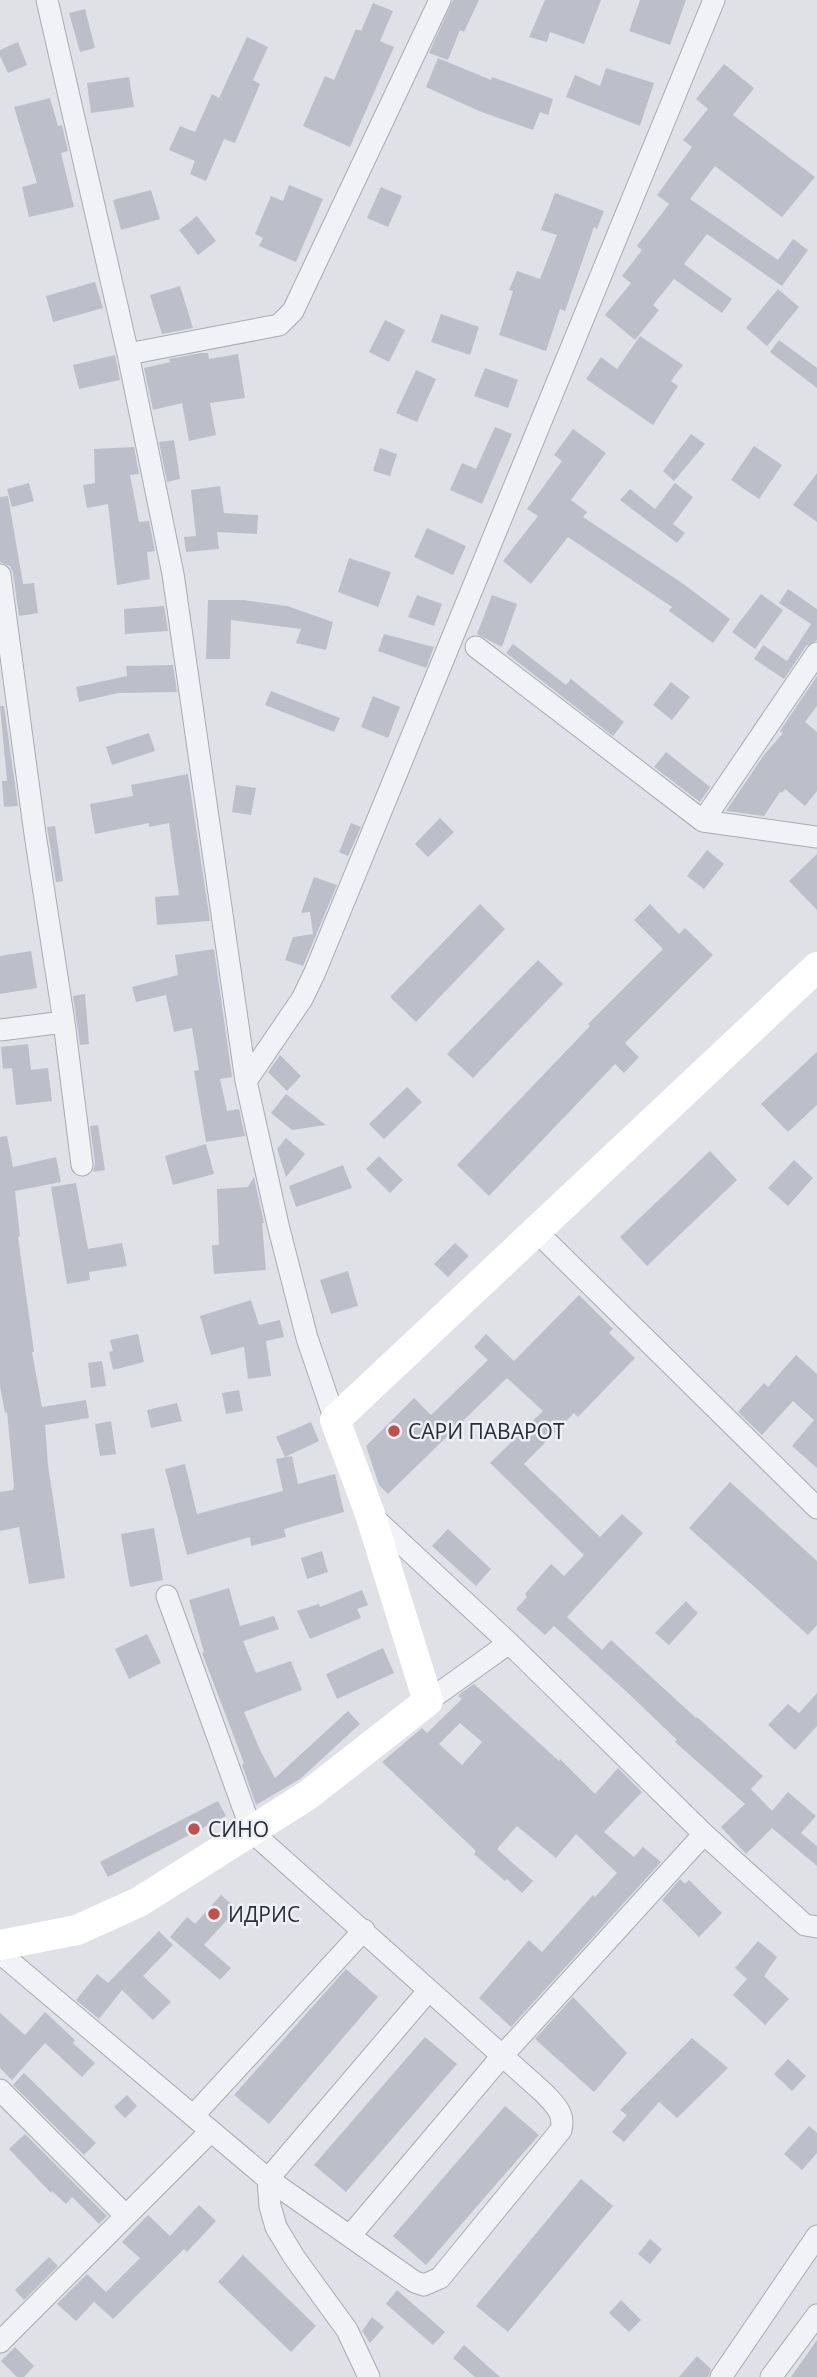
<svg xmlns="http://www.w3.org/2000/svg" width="817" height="2377" viewBox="0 0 817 2377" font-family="'Open Sans',sans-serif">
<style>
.building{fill:#bcbfc9;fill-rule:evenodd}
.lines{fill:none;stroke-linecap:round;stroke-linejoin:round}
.street-casing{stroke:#a8abb4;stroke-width:23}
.street{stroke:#f1f2f5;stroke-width:21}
.secondary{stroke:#fff;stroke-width:30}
.poi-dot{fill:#c14f4e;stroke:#eef0f4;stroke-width:2.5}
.labels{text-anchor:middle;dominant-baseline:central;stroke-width:5;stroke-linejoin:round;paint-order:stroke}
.poi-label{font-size:21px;fill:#292d3c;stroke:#eef0f4;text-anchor:start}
</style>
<rect width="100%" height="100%" fill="#dfe1e7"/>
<path class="building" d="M453,0H479L464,32L460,30L448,60L429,53Z
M545,0H601L584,44L550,32L547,42L529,37Z
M640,0H686L670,45L629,31Z
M373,3L393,11L380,41L394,47L350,147L303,126L325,76L334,80L356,29L361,31Z
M85,9L95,48L80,52L69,13Z
M247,37L268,47L253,80L260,84L235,143L224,139L206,181L190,174L195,161L169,150L180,126L195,132L212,94L219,98Z
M18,42L27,65L8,73L0,56V50Z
M438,58L491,80L492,77L553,99L548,115L540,112L533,130L479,111L426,87Z
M724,64L754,88L733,115L815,177L782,217L715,166L690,199L778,260L793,239L808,250L782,286L707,234L684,264L732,299L722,313L674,279L653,305L659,310L635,340L605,315L631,283L622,276L642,250L637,246L669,204L657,195L692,147L683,140L708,109L696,99Z
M606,68L654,83L640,126L566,97L575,75L600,86Z
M129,77L134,107L91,113L87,83Z
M50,98L58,126L62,125L68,151L61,153L74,207L29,217L22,187L37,183L14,107Z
M289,185L323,199L296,262L259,246L263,238L255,234L271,196L283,201Z
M381,187L402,196L388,227L367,218Z
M151,190L160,219L121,230L113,200Z
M555,193L604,211L597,229L594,227L565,311L560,309L546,351L499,335L513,291L509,290L517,271L540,279L557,235L541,230Z
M197,216L216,241L198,255L179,230Z
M95,282L103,308L53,322L46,296Z
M180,286L193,328L162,334L150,295Z
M778,289L799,307L767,346L746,328Z
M441,314L479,327L470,355L431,342Z
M385,320L405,330L389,362L369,352Z
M640,336L683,365L671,381L678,386L653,425L586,379L601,357L617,369Z
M779,340L817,368V388L770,352Z
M201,353H208L209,359L238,354L245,398L210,403L216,435L189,441L182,403L153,410L144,368L170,362L169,359Z
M115,355L120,380L79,389L73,365Z
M485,368L518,380L508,408L474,396Z
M416,370L436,379L417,422L396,413Z
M495,427L512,434L482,504L450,490L462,463L476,469Z
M573,429L606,453L571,500L587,512L583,517L682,583L730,619L713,643L669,611L672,607L568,537L531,584L503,561L538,516L527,509L562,461L554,455Z
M691,434L705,444L674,481L663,471Z
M174,440L180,479L167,482L159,442Z
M754,446L782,465L759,499L731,480Z
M134,447L139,474L130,475L139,522L149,521L155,551L147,552L150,579L117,585L108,504L87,508L83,485L95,483L94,449Z
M380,448L397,454L390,476L373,471Z
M817,473V522L793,505Z
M29,483L34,501L12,507L7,489Z
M675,483L693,497L673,524L685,533L677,543L620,500L630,489L655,509Z
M220,486L224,513L258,515L257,534L217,532L219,549L186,552L184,537L196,536L191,490Z
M8,496L23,584L34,583L38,613L19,616L13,573L10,566L0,562V497Z
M427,528L466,546L453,575L414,557Z
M349,558L391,572L378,607L338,592Z
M788,589L817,609V640L806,646L784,679L754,659L763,645L787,661L811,624L779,603Z
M761,594L783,610L755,649L732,632Z
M417,595L442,604L434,626L408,617Z
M492,595L517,604L502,647L477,634Z
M208,600H243L287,606L333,622L326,650L296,643L301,629L231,620L230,659H206Z
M164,606L168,631L125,634L124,609Z
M384,634L434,647L426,668L378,651Z
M513,644L566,685L571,679L624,722L613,736L506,653Z
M173,665L177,692L118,693L79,702L76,687L127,676L126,666Z
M817,676V706L805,722L817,732V791L805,806L785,789L782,793L780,792L764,816L726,811L764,755L783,733L780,731Z
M671,682L690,697L672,720L653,705Z
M271,691L340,718L334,732L265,705Z
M373,696L400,707L388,738L361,727Z
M0,706H4L18,806L4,807L2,781H7Z
M149,733L155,751L112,765L106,747Z
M666,752L710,787L700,802L654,767Z
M188,774L210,921L157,925L155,897L179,895L169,823L149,827V823L95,834L90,804L133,796L131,785Z
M236,785L256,788L251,815L232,812Z
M440,818L454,832L428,857L415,844Z
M351,823L361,827L348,856L339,852Z
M55,826L63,881L56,882L47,827Z
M707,850L724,864L704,889L687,876Z
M817,854V910L789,881Z
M314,877L337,885L303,966L285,960L293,937L313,934L310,912L301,913Z
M480,904L505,929L416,1022L390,997Z
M650,904L679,934L685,928L713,955L625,1043L639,1057L624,1073L615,1064L489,1196L457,1165L590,1026L588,1024L663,949L634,920Z
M214,949L232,1077L220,1079L227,1111L239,1109L245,1136L206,1142L194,1071L199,1070L192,1028L174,1032L166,995L136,1002L132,987L178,975L175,955Z
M31,951L37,988L0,994V956Z
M538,960L563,984L473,1078L447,1054Z
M85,994L89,1044L80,1045L73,996Z
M28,1044L31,1070L48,1068L52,1101L16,1105L12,1068L3,1069L1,1047Z
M817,1052V1105L788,1132L761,1104Z
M280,1055L301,1076L287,1091L268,1072Z
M407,1087L422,1102L384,1139L369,1124Z
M286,1094L326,1125L292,1130L271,1113Z
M98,1125L105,1170L93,1172L95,1163L90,1126Z
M7,1136L13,1167L56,1157L61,1182L15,1191L20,1236L18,1237L34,1352H32L42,1407L86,1400L89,1418L45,1425L48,1465L65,1578L29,1584L19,1527L0,1531V1492L13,1490L14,1486L7,1412L5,1413L0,1386V1137Z
M286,1138L305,1154L286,1177L277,1149Z
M206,1144L214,1174L173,1185L165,1156Z
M710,1151L737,1180L647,1266L620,1237Z
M379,1156L403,1180L390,1193L366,1169Z
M794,1160L813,1178L788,1206L768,1188Z
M343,1165L352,1188L296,1207L289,1186Z
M254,1177L264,1223H262L266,1270L214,1274L212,1245H219L217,1189L248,1187Z
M76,1183L88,1249L122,1243L127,1266L89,1272L90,1280L67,1284L51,1187Z
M455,1243L469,1256L448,1277L434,1264Z
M348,1271L358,1306L331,1314L320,1280Z
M579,1295L613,1329L609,1333L635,1358L578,1417L574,1413L524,1464L600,1537L622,1514L643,1533L567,1617L602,1650L611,1640L696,1718L697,1717L763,1776L751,1789L772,1811L788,1792L816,1816L801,1833L817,1846V1866L772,1828L746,1854L721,1827L745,1804L675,1742L677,1740L629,1694L554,1626L545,1635L516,1609L527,1597L525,1594L551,1564L564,1576L584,1555L490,1463L543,1411L507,1378L388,1494L379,1485L366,1446L414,1398L431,1415L488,1360L474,1347L486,1334L514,1361Z
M251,1300L259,1325L280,1320L284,1337L266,1341L271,1376L248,1379L244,1347L211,1355L200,1316Z
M138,1334L144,1362L113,1370L109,1352L113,1351L110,1340Z
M796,1355L817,1374V1468L792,1446L814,1420L793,1401L762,1435L738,1412L764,1383L768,1387Z
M102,1361L106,1386L91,1388L88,1363Z
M239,1390L243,1411L226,1414L222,1393Z
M177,1403L182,1421L151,1428L147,1410Z
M111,1421L116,1454L100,1456L95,1424Z
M311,1422L319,1441L285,1457L276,1437Z
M292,1456L298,1484L335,1474L344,1512L284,1529L286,1537L251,1546L250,1537L187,1555L165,1469L185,1464L197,1514L283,1491L276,1459Z
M730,1482L817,1561V1625L808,1635L689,1528Z
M154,1528L163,1580L130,1587L121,1534Z
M448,1529L491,1569L476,1586L432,1546Z
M322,1551L328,1572L307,1579L301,1558Z
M229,1588L240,1626L274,1616L279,1629L243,1641L256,1673L291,1661L302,1690L244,1712L260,1750L275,1778L348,1711L360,1724L300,1779L256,1805L242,1765L244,1763L202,1653L204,1652L189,1600Z
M362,1590L368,1605L357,1609L361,1618L310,1639L297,1611L319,1604L320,1607Z
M686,1601L698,1613L669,1645L655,1633Z
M147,1634L161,1663L129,1679L115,1649Z
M383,1648L394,1673L337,1699L326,1674Z
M474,1684L559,1761L560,1759L595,1794L618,1768L642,1792L604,1832L634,1857L643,1847L661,1862L511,2027L479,1998L529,1940L542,1952L593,1895L595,1897L617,1873L576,1834L556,1858L517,1826L497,1849L533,1881L522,1893L507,1879L505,1881L474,1854L476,1851L382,1762L422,1728L427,1733L462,1699L458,1696L461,1693ZM460,1723L482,1742L462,1765L439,1744Z
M817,1693V1726L795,1750L768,1725L788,1704L799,1713Z
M218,1801L226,1816L108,1877L100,1862Z
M680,1879L685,1884L689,1880L722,1913L699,1937L662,1900Z
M221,1895L237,1909L204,1945L231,1968L220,1980L170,1937L187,1917L195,1924Z
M159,1931L173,1945L143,1976L171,2002L153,2020L122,1990L99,2019L76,2000L97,1974L108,1983Z
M758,1941L777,1957L764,1976L789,1999L765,2025L733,1995L747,1979L735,1968Z
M346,1969L378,1997L269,2124L234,2095Z
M573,1997L627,2053L594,2092L535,2039Z
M45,2012L75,2040L73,2043L95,2063L82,2077L45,2043L12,2080L0,2068V2013L25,2035Z
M425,2037L457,2064L346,2192L314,2165Z
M692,2038L728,2068L677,2118L659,2102L624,2142L612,2132L627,2115L620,2110Z
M788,2059L806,2076L792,2091L774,2074Z
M24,2073L96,2143L84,2155L13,2085Z
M127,2095L137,2106L125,2118L114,2107Z
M505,2106L539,2135L426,2265L393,2236Z
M809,2126L817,2133V2153L802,2170L784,2154Z
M25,2134L107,2216L99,2224L72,2197L66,2204L52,2191L51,2193L9,2149Z
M581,2179L613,2206L508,2332L476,2306Z
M199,2205L216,2221L187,2252L184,2249L113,2319L94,2302L76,2321L57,2304L87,2274L106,2292L140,2258L122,2242L148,2215L170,2236Z
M650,2239L662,2249L650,2264L638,2254Z
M243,2255L316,2326L291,2352L218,2282Z
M49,2257L58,2266L24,2300L15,2290Z
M397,2290L445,2332L433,2345L386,2304Z
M621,2300L641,2320L629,2332L609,2313Z
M372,2317L384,2327L370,2343L362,2331Z
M817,2340V2377H791Z
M464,2345L500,2377H475L453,2358Z
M15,2347L34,2366L24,2377H17L1,2361Z
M697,2356L711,2369L708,2377H679Z"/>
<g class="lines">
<defs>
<path id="street" d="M47,0L128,354L173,574L246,1081L278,1225L307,1338L335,1420
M128,354L279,325L293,311L440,0
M0,575L35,834L64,1022L82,1165
M476,647L703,821
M817,653L703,821L817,837
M0,1030L64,1022
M246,1081L302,999L315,972L714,0
M537,1232L817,1508
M373,1517L509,1643L704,1834L805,1925L817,1927
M428,1701L509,1643
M0,1953L268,2179L415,2282L424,2285L440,2278L561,2130C565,2113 555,2105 544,2093L252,1832L167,1596
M0,2090L126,2216
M193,2116L364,1930
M350,2236L502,2056L704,1834
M0,2342L211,2131
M369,2377L347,2330L294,2257L276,2227L270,2206L268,2179L429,1990
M721,2377L817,2236
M771,2377L817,2315"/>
</defs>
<use href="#street" class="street-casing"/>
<use href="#street" class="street"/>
<path class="secondary" d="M0,1945L77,1930L139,1902L308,1795L428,1701L370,1514L335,1420L817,967"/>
</g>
<g class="poi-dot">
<circle cx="394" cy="1431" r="7"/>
<circle cx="194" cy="1829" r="7"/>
<circle cx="214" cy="1914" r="7"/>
</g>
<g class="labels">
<g class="poi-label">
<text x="408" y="1431">САРИ ПАВАРОТ</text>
<text x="208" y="1829">СИНО</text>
<text x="228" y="1914">ИДРИС</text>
</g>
</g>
</svg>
